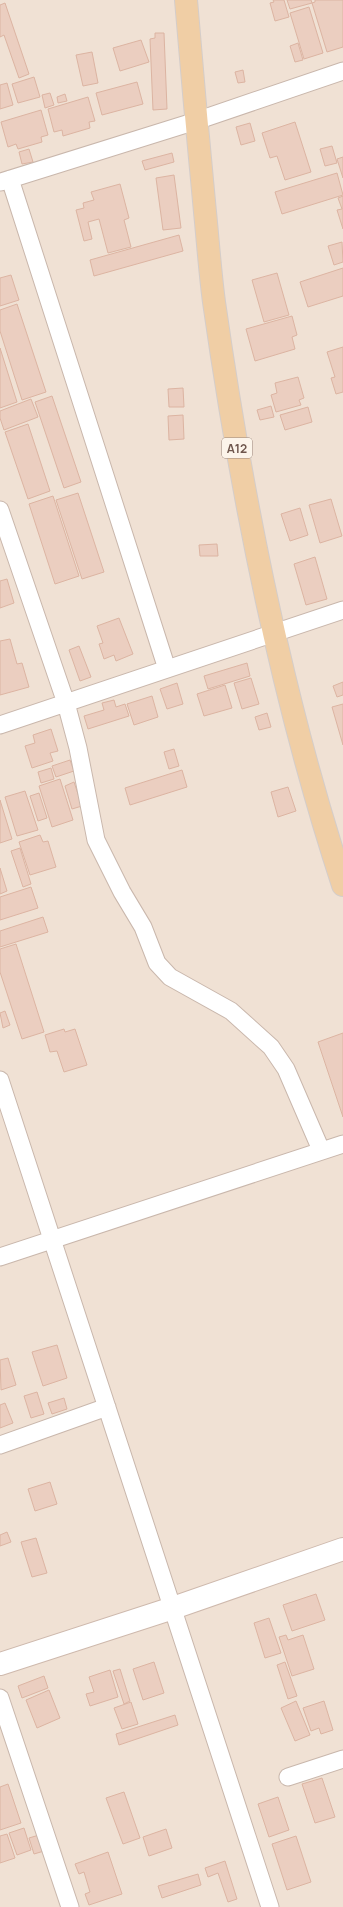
<svg xmlns="http://www.w3.org/2000/svg" width="343" height="1907" viewBox="0 0 343 1907" font-family="Manrope,sans-serif">
<style>
.residential{fill:#f0e1d4}
.building{fill:#ebcec0;stroke:#dcb4a2}
.lines{fill:none;stroke-linecap:round;stroke-linejoin:round}
.street-casing{stroke:#c9b7ac;stroke-width:19}
.secondary-casing{stroke:#ceb9ad;stroke-width:24}
.primary-casing{stroke:#d4cdca;stroke-width:24}
.street{stroke:#fff;stroke-width:17}
.secondary{stroke:#fff;stroke-width:22}
.primary{stroke:#f0cea5;stroke-width:22}
.labels{text-anchor:middle;dominant-baseline:central;stroke-width:3;stroke-linejoin:round;paint-order:stroke}
.shield{fill:#fcf4ea;stroke:#99867c;stroke-width:1}
.shield-label{font-size:12px;font-weight:bold;fill:#6f574d}
</style>
<rect width="100%" height="100%" fill="#f9f0e5"/>
<path class="residential" d="M0,0H343V1907H0Z"/>
<path class="building" d="M273,0H284L289,17L275,21L270,3L274,2Z
M287,0H311L312,3L290,9Z
M315,0H343V47L327,52L312,3L315,2Z
M5,3L29,74L19,78L4,35L0,37V5Z
M309,7L323,53L304,59L290,13Z
M155,33H164L167,109L153,110L150,39L155,38Z
M141,40L149,62L120,71L113,48Z
M298,43L303,60L295,62L290,46Z
M92,52L98,83L83,86L76,55Z
M243,70L245,82L238,83L235,72Z
M34,77L40,97L18,103L12,84Z
M137,82L143,104L102,115L96,93Z
M7,83L13,105L0,109V85Z
M50,93L54,105L45,108L42,95Z
M65,94L67,101L58,103L57,97Z
M88,97L95,121L89,122L90,128L63,136L62,130L54,132L48,109Z
M41,110L48,135L41,137L42,142L18,149L16,144L8,147L1,122Z
M295,122L311,172L285,180L277,156L270,158L262,133Z
M250,123L255,141L241,145L236,127Z
M332,146L337,163L325,166L320,149Z
M29,149L33,162L22,164L19,152Z
M172,153L174,162L145,170L142,161Z
M343,157V178L337,159Z
M337,173L343,195L282,214L275,192Z
M174,175L181,228L163,230L156,178Z
M120,184L129,218L124,220L131,247L108,253L99,219L88,222L92,239L84,241L76,210L84,208L83,203L94,200L91,192Z
M343,196V229L337,210L342,209L338,198Z
M179,235L183,251L94,276L90,260Z
M342,242L343,262L334,265L328,246Z
M343,268V296L308,307L300,282Z
M277,273L289,315L264,322L252,280Z
M11,275L19,300L0,306V278Z
M17,304L46,392L22,400L0,331V310Z
M292,316L297,335L292,337L295,349L255,361L246,329Z
M343,347V392L336,394L331,378L335,377L327,352Z
M0,348L17,402L0,408Z
M298,377L304,398L299,400L301,405L276,412L271,395L277,393L275,383Z
M183,388L184,407H169L168,389Z
M52,396L81,482L64,488L35,402Z
M31,399L38,417L4,430L0,418V411Z
M271,406L274,417L260,420L257,410Z
M308,407L312,422L285,430L280,415Z
M183,415L184,439L169,440L168,416Z
M28,424L50,491L28,499L5,432Z
M78,493L104,572L82,579L56,500Z
M53,496L79,576L55,584L29,504Z
M331,499L342,536L320,543L309,505Z
M300,508L308,535L290,541L281,514Z
M217,544L218,556H200L199,545Z
M315,557L327,599L306,605L294,564Z
M7,579L14,603L0,608V581Z
M119,618L133,654L116,661L114,655L104,659L99,644L103,643L97,626Z
M10,639L17,664L22,663L29,687L0,695V641Z
M79,646L91,677L80,681L69,650Z
M247,663L250,676L208,689L204,676Z
M251,678L259,704L242,709L234,683Z
M343,682V695L337,697L333,686Z
M177,683L183,704L167,709L160,689Z
M225,685L232,708L204,716L197,694Z
M152,696L158,717L134,725L127,704Z
M114,700L116,707L125,704L129,716L88,729L84,716L104,710L102,703Z
M343,704V745L332,707Z
M267,713L271,727L259,730L255,717Z
M51,729L58,751L50,753L53,761L32,768L25,746L35,743L33,735Z
M174,749L179,766L169,769L164,752Z
M70,760L74,771L56,777L52,766Z
M51,768L54,779L41,783L38,772Z
M182,770L187,787L130,805L125,788Z
M60,779L73,820L52,827L39,786Z
M74,782L82,806L72,809L65,786Z
M288,787L296,811L278,817L271,792Z
M25,791L38,830L17,836L5,797Z
M39,793L47,818L38,821L30,796Z
M0,800L12,839L0,843Z
M40,835L43,842L48,841L56,867L30,875L19,842Z
M20,848L31,884L23,887L11,851Z
M0,868L7,891L0,894Z
M31,887L38,908L0,920V897Z
M43,917L48,932L0,947V931Z
M16,944L44,1032L22,1039L0,972V949Z
M5,1011L10,1025L3,1028L0,1013Z
M64,1029L65,1032L75,1029L87,1065L64,1072L57,1051L50,1052L45,1035Z
M343,1033V1117L318,1042Z
M57,1345L67,1378L43,1386L32,1352Z
M8,1358L16,1385L1,1390L0,1360Z
M37,1392L44,1414L31,1418L24,1396Z
M64,1398L67,1409L52,1414L48,1403Z
M5,1403L13,1423L0,1428V1405Z
M50,1482L57,1504L35,1511L28,1489Z
M7,1532L11,1542L0,1546V1535Z
M36,1538L47,1573L32,1577L21,1542Z
M316,1594L325,1620L292,1631L283,1605Z
M269,1618L281,1653L265,1658L254,1623Z
M286,1635L288,1640L303,1635L314,1669L292,1676L279,1637Z
M154,1662L164,1693L143,1700L133,1669Z
M285,1662L297,1696L288,1699L277,1665Z
M120,1669L130,1701L124,1704L113,1671Z
M110,1670L118,1697L90,1706L86,1694L94,1692L89,1677Z
M44,1676L48,1688L22,1698L18,1686Z
M49,1690L60,1718L37,1728L26,1700Z
M296,1701L310,1735L295,1741L281,1708Z
M324,1701L333,1730L321,1734L319,1728L311,1731L303,1708Z
M131,1702L138,1724L122,1729L114,1708Z
M175,1715L178,1725L119,1745L116,1734Z
M322,1778L335,1817L315,1823L302,1784Z
M8,1784L21,1823L0,1830V1787Z
M124,1792L140,1838L123,1844L106,1798Z
M278,1797L289,1830L269,1837L258,1804Z
M24,1828L31,1850L17,1855L9,1833Z
M166,1829L172,1848L149,1856L143,1837Z
M7,1834L15,1858L0,1863V1836Z
M39,1835L44,1851L34,1854L29,1838Z
M296,1836L311,1882L287,1890L272,1844Z
M108,1852L122,1894L89,1905L85,1894L90,1892L84,1872L79,1874L75,1864Z
M225,1861L237,1899L228,1902L218,1873L208,1877L205,1868Z
M198,1874L201,1885L162,1898L158,1886Z"/>
<g class="lines">
<defs>
<path id="street" d="M10,179L167,669
M1,182L196,121L343,71
M0,510L66,703L78,748L96,840L122,892L143,927L157,963L170,977L231,1011L271,1047L286,1069L321,1150
M0,725L343,610
M0,1080L270,1907
M0,1257L343,1144
M0,1445L107,1407
M0,1698L70,1907
M288,1777L343,1759"/>
<path id="secondary" d="M0,1664L173,1608L343,1549"/>
<path id="primary" d="M186,0C192,71 198,141 205,212C208,242 210,272 214,302C242,499 281,696 343,885"/>
</defs>
<use href="#street" class="street-casing"/>
<use href="#secondary" class="secondary-casing"/>
<use href="#primary" class="primary-casing"/>
<use href="#street" class="street"/>
<use href="#secondary" class="secondary"/>
<use href="#primary" class="primary"/>
</g>
<g class="labels">
<rect class="shield" x="222" y="438" width="30" height="20" rx="3"/>
<g class="shield-label">
<text x="237" y="448">A12</text>
</g>
</g>
</svg>
